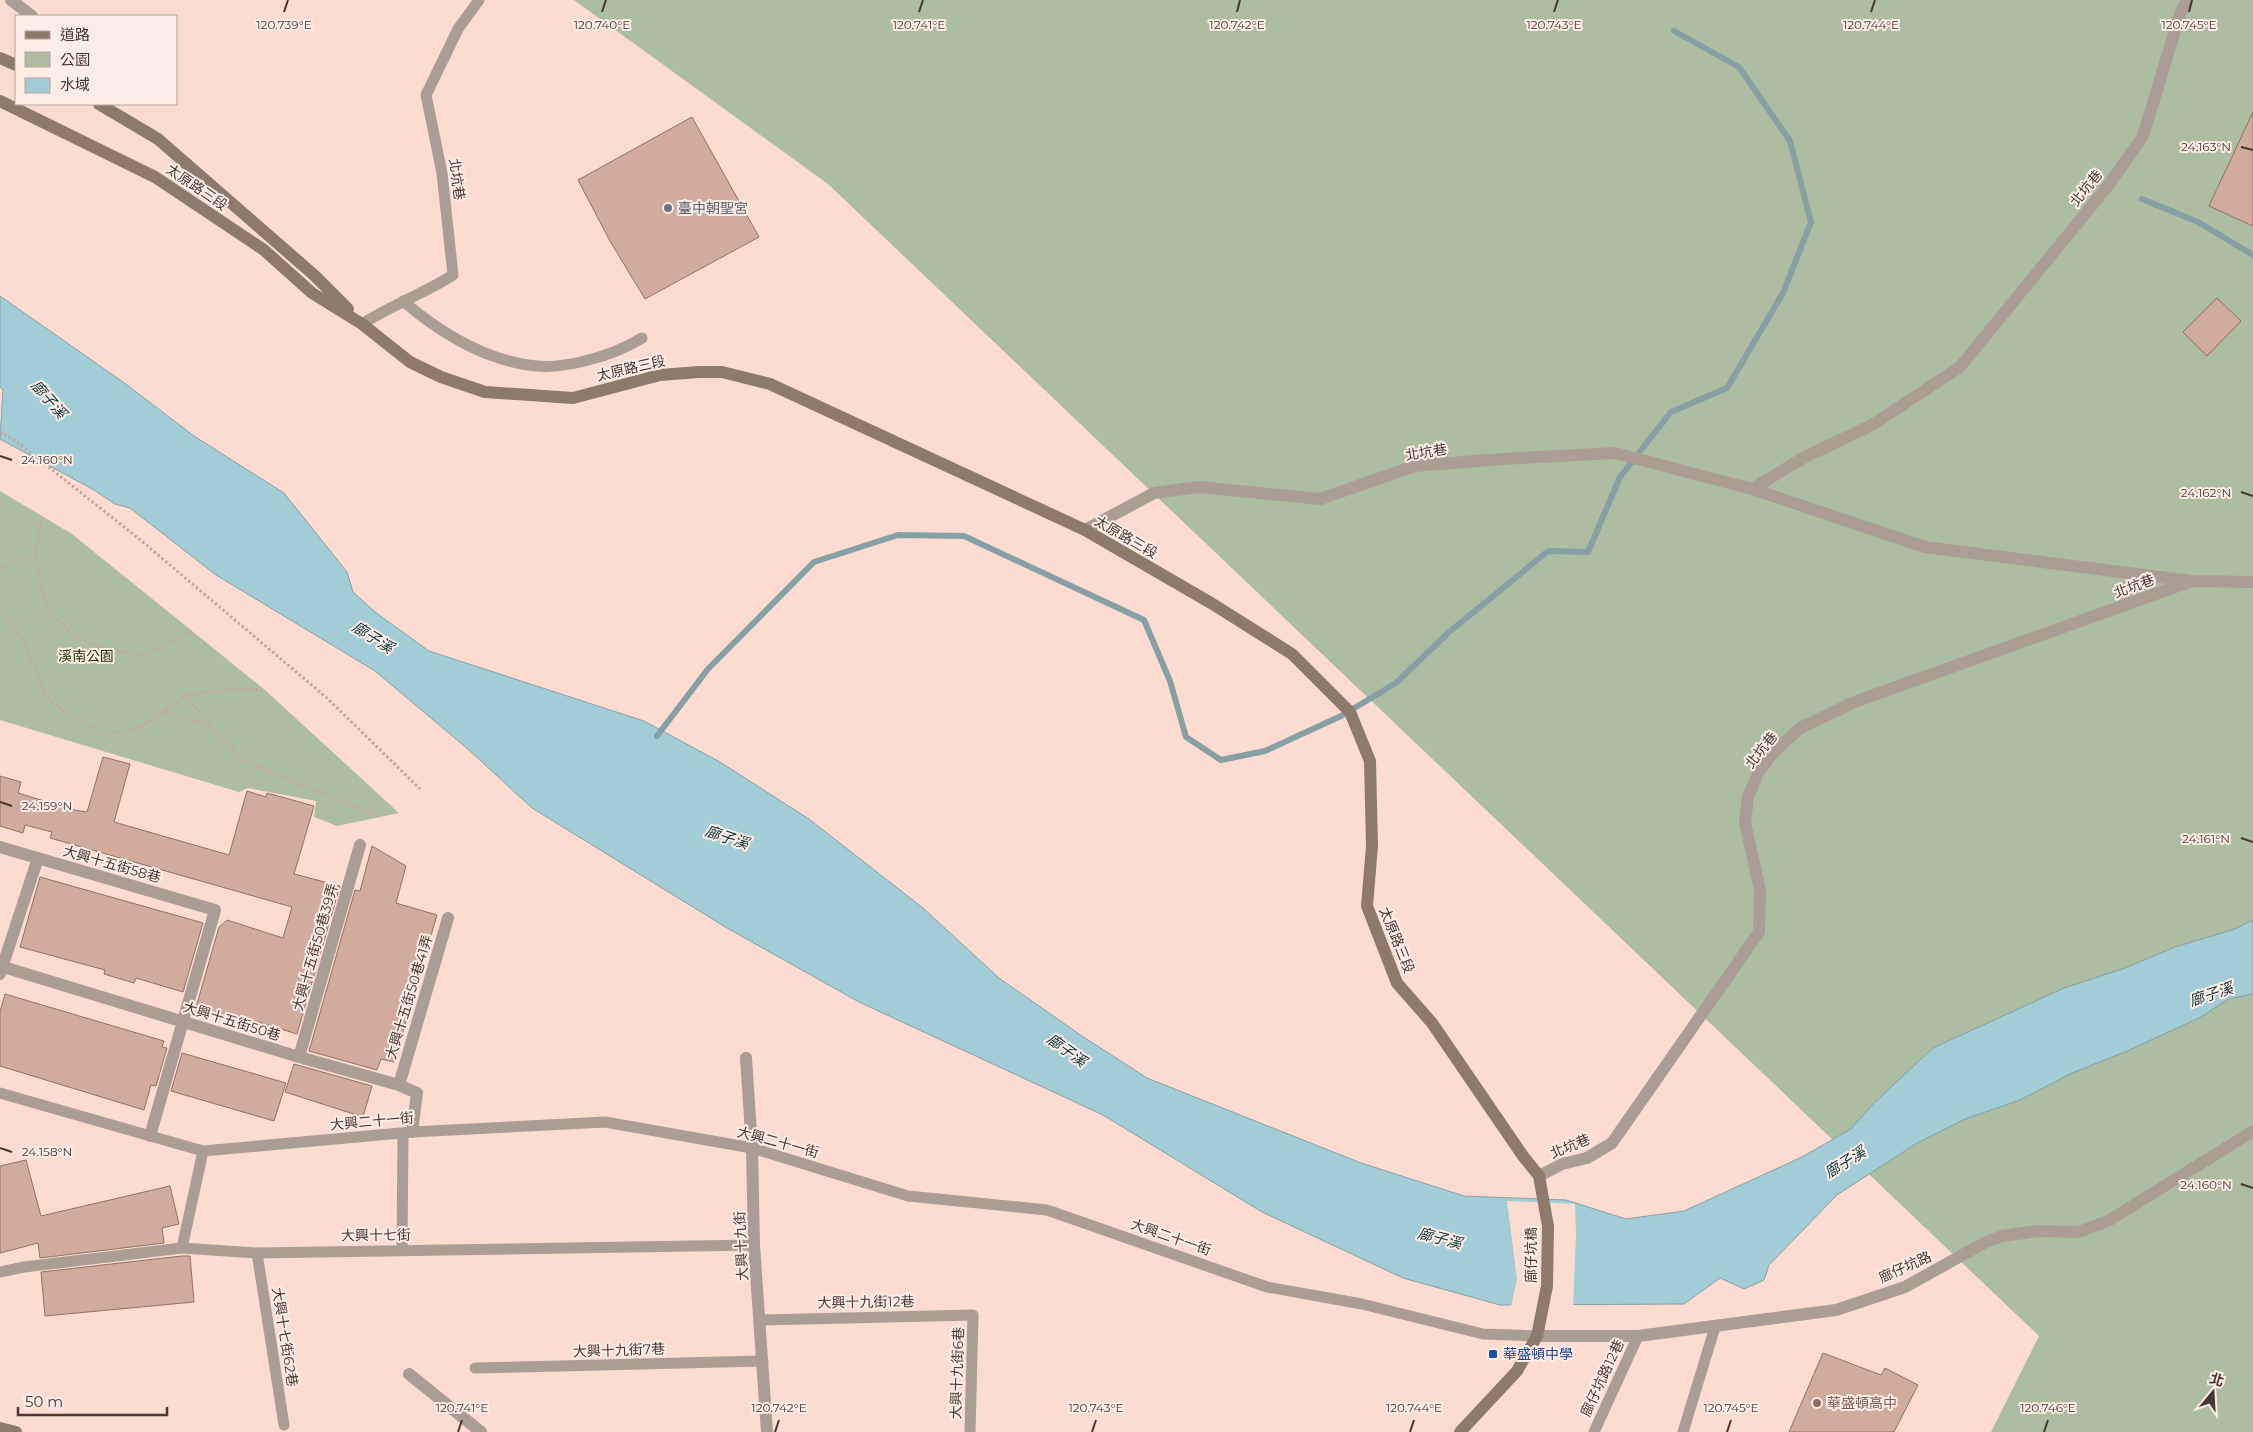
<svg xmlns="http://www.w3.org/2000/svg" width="2253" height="1432" viewBox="0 0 2253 1432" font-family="Montserrat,'Noto Sans TC',sans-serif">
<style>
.green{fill:#adbda1}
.water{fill:#a2cdd7;stroke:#86a0a5}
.pier{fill:#fcdcd0}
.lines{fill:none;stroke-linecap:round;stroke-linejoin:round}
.stream{stroke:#86a0a5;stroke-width:6}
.building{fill:#d1ab9c;stroke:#937062}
.path{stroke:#c3a89e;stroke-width:3;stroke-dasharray:2.5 2.5;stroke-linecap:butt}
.lane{stroke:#aa9d93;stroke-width:11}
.street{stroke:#aa9d93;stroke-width:12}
.secondary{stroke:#8d7a6b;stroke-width:12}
.ticks{fill:none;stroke:#463731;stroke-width:2}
.worship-dot{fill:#6b7280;stroke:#feede7;stroke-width:2}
.transit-dot{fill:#1a4fb4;stroke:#feede7;stroke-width:2}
.education-dot{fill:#8d6e63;stroke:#feede7;stroke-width:2}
.labels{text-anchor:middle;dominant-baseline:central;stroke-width:4;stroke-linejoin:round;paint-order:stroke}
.street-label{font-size:14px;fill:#463731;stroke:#feede7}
.worship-label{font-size:14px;fill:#5b616d;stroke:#feede7;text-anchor:start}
.park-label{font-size:14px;fill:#1a3101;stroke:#feede7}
.transit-label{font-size:14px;fill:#164399;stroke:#feede7;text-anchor:start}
.education-label{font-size:14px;fill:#785e54;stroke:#feede7;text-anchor:start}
.water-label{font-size:15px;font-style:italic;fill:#08323a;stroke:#feede7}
.ticks-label{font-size:12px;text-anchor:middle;fill:#463731;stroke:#feede7;stroke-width:4;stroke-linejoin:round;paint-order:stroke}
</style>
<rect width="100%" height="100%" fill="#fcdcd0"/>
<path class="green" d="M574,0H2253V1432H1991L2039,1336L828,184Z
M0,491L72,534L265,690L399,813L337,826L314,817L316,801L248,788L239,792L0,720Z"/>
<path class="water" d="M0,296L123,382L194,436L284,493L347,572L353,592L375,612L429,651L644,721L720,762L809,819L923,908L999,978L1082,1036L1147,1078L1361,1163L1464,1196L1566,1200L1626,1219L1684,1211L1802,1157L1851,1129L1873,1104L1933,1048L2064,988L2125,968L2175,947L2235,929L2253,920V994L2228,999L2201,1017L2127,1051L2072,1073L2020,1100L1965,1119L1917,1143L1837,1195L1769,1265L1764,1280L1744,1289L1720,1278L1684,1304L1500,1305L1403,1278L1262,1212L1103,1115L859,1002L727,928L532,808L469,750L375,671L216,575L130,508L115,504L94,490L0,439L3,390L0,387Z"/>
<path class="pier" d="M1507,1201L1575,1204L1576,1234L1573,1308L1511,1307L1517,1279Z"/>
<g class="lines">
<path class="stream" d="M2142,199L2198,222L2253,255
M657,736L708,669L814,562L898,535L964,536L1144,620L1170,681L1186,737L1221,760L1265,751L1341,716L1396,683L1448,633L1548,551L1588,552L1620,477L1671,412L1727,388L1783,293L1811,222L1790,141L1739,67L1674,31"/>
</g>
<path class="building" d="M2253,112V226L2209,206Z
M692,117L759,237L645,299L610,241L578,180Z
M2217,298L2241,321L2207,356L2183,332Z
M103,757L130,764L114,822L229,855L247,791L266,797L267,793L314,806L294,874L340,886L297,1034L238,1016L236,1022L195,1011L219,927L227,920L283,938L292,907L50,838L52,832L25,825L23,833L0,826V776L21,782L18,793L74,810L87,812Z
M372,846L406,866L396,903L437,915L394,1062L381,1059L377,1070L309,1051L355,890L360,891Z
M40,877L203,923L183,992L136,978L134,983L104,974L105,970L20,947Z
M5,994L164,1041L162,1047L167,1048L156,1086L151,1085L144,1110L0,1066V1012Z
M182,1053L286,1083L274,1121L171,1091Z
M294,1064L372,1086L363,1117L285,1092Z
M26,1160L41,1216L170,1186L179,1224L162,1228L164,1243L40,1258L38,1243L0,1253V1166Z
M182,1256H190L194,1302L45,1316L41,1272Z
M1823,1353L1881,1375L1885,1368L1918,1385L1894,1432H1789Z"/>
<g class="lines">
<path class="path" d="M0,432L17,442L138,538L327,698L420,789
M36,554L39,576L48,610L74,637L112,651L145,655L192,631
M0,568L36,554L41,519
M0,611L23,639L47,697L70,717L104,733L135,730L156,718L186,695L232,689L265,690
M186,696L211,727L244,761L380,817
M164,712L210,727"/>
<path class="lane" d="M403,301C438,331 482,358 528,365C562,371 613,356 642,338
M362,324C392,305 423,294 453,275L442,173L426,95L458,29L479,0
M0,1093L203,1151L412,1132L605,1122L752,1148L908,1196L1047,1210L1267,1287L1362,1304L1483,1334L1537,1336
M182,1248L203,1151
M402,1250L403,1133
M257,1253L284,1425
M0,1272L24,1267L182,1248L257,1253L754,1245
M760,1320L973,1315L970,1432
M475,1368L763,1361
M1594,1432L1638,1336
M1683,1432L1715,1327"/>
<path class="street" d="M11,0L32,16
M1752,489L1805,457L1872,425L1960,367L2107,187L2143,136L2180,14L2187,0
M1085,530L1154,493L1199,487L1320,499L1415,466L1501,459L1615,453L1752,489L1925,547L2191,581L2253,582
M0,847L215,910L150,1136
M0,966L299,1057L399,1085L417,1093L412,1132
M0,974L38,858
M299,1057L360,845
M746,1058L752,1148L754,1245L767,1432
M399,1085L448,918
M1539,1176L1562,1164L1587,1158L1612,1143L1759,932L1760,890L1745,823L1748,797L1758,773L1773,753L1800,728L1857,701L2189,582
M1537,1336H1638L1836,1310L1905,1287L1984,1243L2002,1236L2039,1231L2079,1232L2110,1220L2253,1131
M409,1374L481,1432"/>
<path class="secondary" d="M0,58L16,65
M0,101L155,177L264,250L312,293L362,324L410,362L441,377L485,392L573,398L660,375L699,372H722L770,384L1085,530L1211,603L1292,654L1350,712L1370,761L1372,846L1367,906L1397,983L1432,1023L1523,1156L1539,1176L1548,1226L1547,1286L1537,1336L1517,1371L1460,1432
M99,104L158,139L314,275L348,309
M0,1428L16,1432"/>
</g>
<path class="ticks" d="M284,12L288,0M602,12L606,0M919,12L923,0M1237,12L1240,0M1554,12L1558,0M1871,12L1875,0M2189,12L2192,0M2241,147L2253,150M0,456L12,460M2241,492L2253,496M0,802L12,806M2241,838L2253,842M0,1148L12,1152M2241,1184L2253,1188M458,1432L462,1420M775,1432L779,1420M1092,1432L1096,1420M1410,1432L1414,1420M1727,1432L1731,1420M2044,1432L2048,1420"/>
<circle class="worship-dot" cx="668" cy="208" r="5"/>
<rect class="transit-dot" x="1488" y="1349" width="10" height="10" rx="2.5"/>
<circle class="education-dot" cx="1817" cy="1403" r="5"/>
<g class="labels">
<g class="street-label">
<text transform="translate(457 179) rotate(82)">北坑巷</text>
<text transform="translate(197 187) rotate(34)">太原路三段</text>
<text transform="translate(2086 188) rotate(-51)">北坑巷</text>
<text transform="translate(631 368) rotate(-13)">太原路三段</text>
<text transform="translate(1426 452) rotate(-9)">北坑巷</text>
<text transform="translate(1126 537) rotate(30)">太原路三段</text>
<text transform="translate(2134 586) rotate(-20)">北坑巷</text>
<text transform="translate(1761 750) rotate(-51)">北坑巷</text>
<text transform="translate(112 864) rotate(16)">大興十五街58巷</text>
<text transform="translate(1397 940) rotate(68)">太原路三段</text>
<text transform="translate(315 947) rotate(-74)">大興十五街50巷39弄</text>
<text transform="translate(409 997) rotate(-73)">大興十五街50巷41弄</text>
<text transform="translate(232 1021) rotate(17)">大興十五街50巷</text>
<text transform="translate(372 1121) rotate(-5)">大興二十一街</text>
<text transform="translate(778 1142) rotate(15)">大興二十一街</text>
<text transform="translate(1570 1146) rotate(-22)">北坑巷</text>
<text transform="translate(376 1235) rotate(-1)">大興十七街</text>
<text transform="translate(1171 1237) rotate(19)">大興二十一街</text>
<text transform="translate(741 1246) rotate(-93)">大興十九街</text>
<text transform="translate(1531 1255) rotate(-90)">廍仔坑橋</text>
<text transform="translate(1905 1267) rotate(-24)">廍仔坑路</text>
<text transform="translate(866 1302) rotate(-1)">大興十九街12巷</text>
<text transform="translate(285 1337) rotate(81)">大興十七街62巷</text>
<text transform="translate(619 1350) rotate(-2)">大興十九街7巷</text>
<text transform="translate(957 1373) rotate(-88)">大興十九街6巷</text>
<text transform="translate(1602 1378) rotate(-65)">廍仔坑路12巷</text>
</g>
<g class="worship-label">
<text x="678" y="208">臺中朝聖宮</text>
</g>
<g class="park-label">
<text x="86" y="656">溪南公園</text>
</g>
<g class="transit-label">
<text x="1503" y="1354">華盛頓中學</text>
</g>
<g class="education-label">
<text x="1827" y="1403">華盛頓高中</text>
</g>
<g class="water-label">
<text transform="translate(49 399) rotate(49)">廍子溪</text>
<text transform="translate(373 637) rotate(32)">廍子溪</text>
<text transform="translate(727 837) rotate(18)">廍子溪</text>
<text transform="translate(2211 994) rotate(-18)">廍子溪</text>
<text transform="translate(1067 1050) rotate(36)">廍子溪</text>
<text transform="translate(1845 1162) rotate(-32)">廍子溪</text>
<text transform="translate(1440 1238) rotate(15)">廍子溪</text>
</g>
</g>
<g class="ticks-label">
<text x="284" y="29">120.739°E</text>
<text x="602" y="29">120.740°E</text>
<text x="919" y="29">120.741°E</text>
<text x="1237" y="29">120.742°E</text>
<text x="1554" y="29">120.743°E</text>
<text x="1871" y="29">120.744°E</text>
<text x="2189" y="29">120.745°E</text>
<text x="2206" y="151">24.163°N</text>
<text x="47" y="464">24.160°N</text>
<text x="2206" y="497">24.162°N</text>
<text x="47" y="810">24.159°N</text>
<text x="2206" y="843">24.161°N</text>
<text x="47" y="1156">24.158°N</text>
<text x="2206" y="1189">24.160°N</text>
<text x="462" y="1412">120.741°E</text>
<text x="779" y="1412">120.742°E</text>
<text x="1096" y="1412">120.743°E</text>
<text x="1414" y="1412">120.744°E</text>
<text x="1731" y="1412">120.745°E</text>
<text x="2048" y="1412">120.746°E</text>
</g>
<rect x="15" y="15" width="162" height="90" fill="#feede7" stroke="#b4a49e"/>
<rect x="25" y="31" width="25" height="8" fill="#8d7a6b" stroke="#b4a49e"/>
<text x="60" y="40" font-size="15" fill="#463731">道路</text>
<rect x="25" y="52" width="25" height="15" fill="#adbda1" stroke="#b4a49e"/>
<text x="60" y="65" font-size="15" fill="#463731">公園</text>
<rect x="25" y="78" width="25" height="15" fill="#a2cdd7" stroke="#b4a49e"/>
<text x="60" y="90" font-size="15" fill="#463731">水域</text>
<g transform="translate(2213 1392) rotate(18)" stroke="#feede7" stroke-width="4" paint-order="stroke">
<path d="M0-4L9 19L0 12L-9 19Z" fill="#463731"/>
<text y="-8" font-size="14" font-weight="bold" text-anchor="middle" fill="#463731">北</text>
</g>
<path d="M18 1407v8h149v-8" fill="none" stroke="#463731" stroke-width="2.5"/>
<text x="25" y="1407" font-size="15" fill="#463731" stroke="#feede7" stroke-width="4" paint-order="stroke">50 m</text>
</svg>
